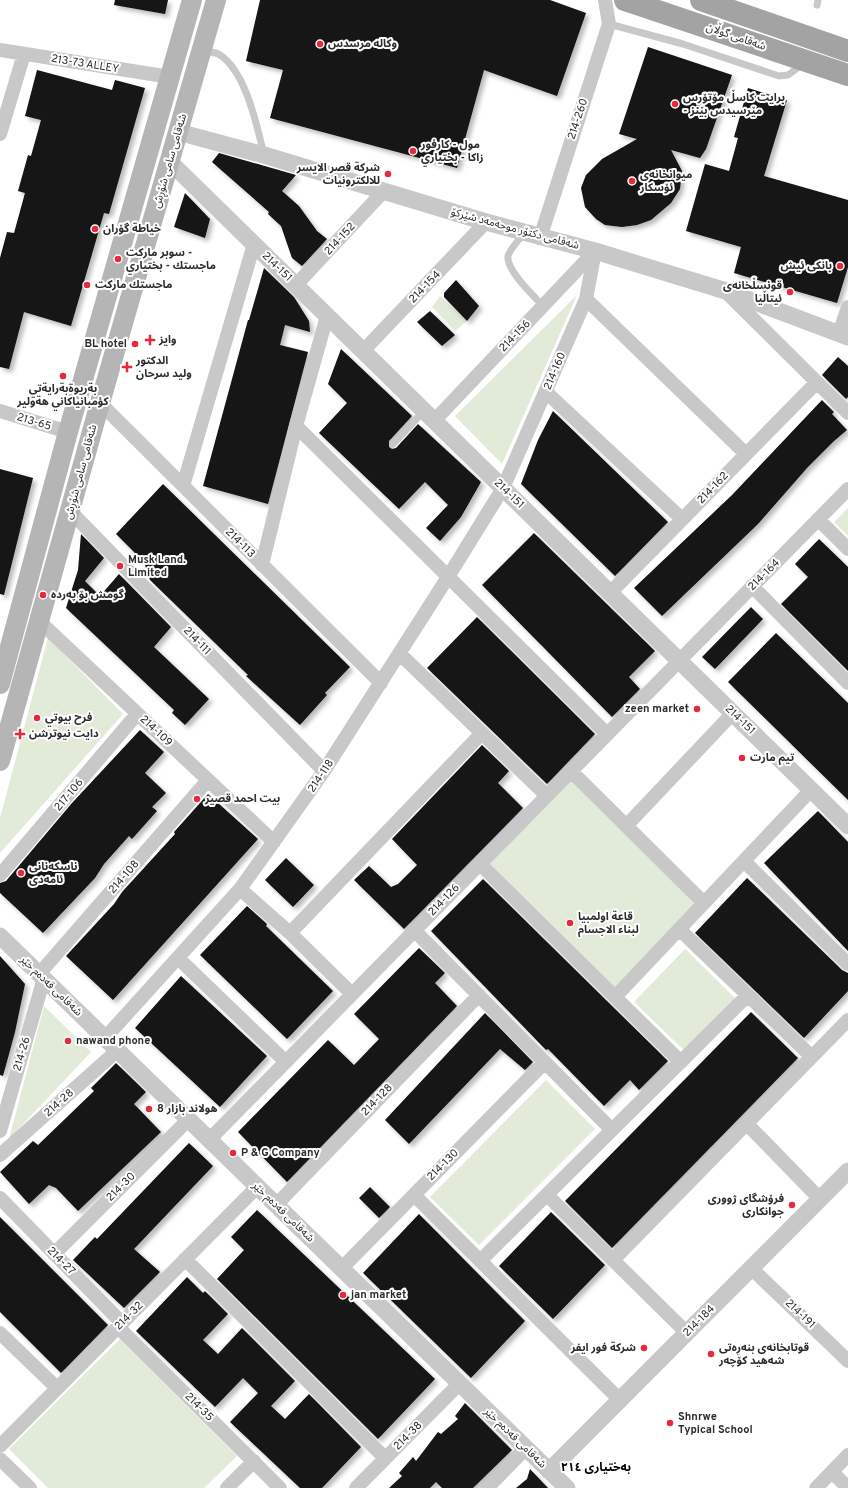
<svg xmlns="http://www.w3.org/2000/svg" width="848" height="1488" viewBox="0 0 848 1488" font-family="Overpass,'Noto Sans Arabic',sans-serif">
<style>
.green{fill:#e2ead8}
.building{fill:#121212;filter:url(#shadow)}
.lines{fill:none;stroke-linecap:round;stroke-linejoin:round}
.service{stroke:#c8c8c8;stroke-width:7}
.minor{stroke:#c8c8c8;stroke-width:14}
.tertiary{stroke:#c8c8c8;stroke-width:17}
.secondary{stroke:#b5b5b5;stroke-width:20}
.primary{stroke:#a3a3a3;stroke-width:22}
.poi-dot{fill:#e7293c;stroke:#fff;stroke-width:1.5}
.labels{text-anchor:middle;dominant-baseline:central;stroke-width:4;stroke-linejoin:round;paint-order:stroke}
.street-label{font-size:11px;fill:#2b2b2b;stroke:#fff}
.poi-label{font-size:11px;font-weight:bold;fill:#2b2b2b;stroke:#fff;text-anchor:start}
.neighbourhood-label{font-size:12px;font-weight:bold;fill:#000;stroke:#fff}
</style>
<defs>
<filter id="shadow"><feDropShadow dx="3.5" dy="3.5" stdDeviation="2" flood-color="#0004"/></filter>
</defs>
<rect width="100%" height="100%" fill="#fff"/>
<path class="green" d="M577,295L502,464L455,416Z
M440,296L467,321L455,331L432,307Z
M848,508V536L834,522Z
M48,638L123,714L0,853V818Z
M571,771L704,903L615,997L480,864Z
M685,949L737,1000L687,1053L634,1002Z
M44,1006L91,1052L9,1139Z
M546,1080L595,1129L479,1245L430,1197Z
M120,1339L237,1456L204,1488H48L9,1449Z"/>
<path class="building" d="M115,0H168L165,14L114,5Z
M260,0H550L586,13L557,96L484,70L457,168L270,118L283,70L246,61Z
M648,47L732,75L706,149L700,158L671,150L682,171L680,189L671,203L651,220L637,225L622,227L605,225L596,219L585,207L581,188L586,175L602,159L637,139L619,134Z
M37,70L112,90L115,80L145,88L109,214L104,213L71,326L24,312L9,369L0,367V258L7,232L14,233L25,193L18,191L28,155L31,156L41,120L25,116Z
M748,88L787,100L764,176L848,200V267L837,303L734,273L741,247L686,231L705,164L729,171L738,138L734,137Z
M219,153L296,175L282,191L299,206L317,231L327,239L302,266L292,258L281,226L268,214L269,212L212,162Z
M185,193L210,219L205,238L174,227Z
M264,268L294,297L309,321L310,332L285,325L280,345L308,352L268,504L203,486L248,320H249Z
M456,280L479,306L467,321L444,297V293Z
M430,311L455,335L442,346L417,322Z
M341,349L412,416L389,441V447L392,449L396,448L418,424L481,482L461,517L440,541L426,528L448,505L425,482L399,509L319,433L347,403L328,384Z
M838,357L848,366V397L846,399L822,375Z
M822,400L834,412L832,414L847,430L834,441L807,468L758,524L662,616L634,588L732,495Z
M553,411L668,522L615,576L521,484L538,440Z
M0,469L33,478L4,595L0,594Z
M163,484L350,667L325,693L327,695L300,725L246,676L248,675L150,580L144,562L116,534Z
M534,533L655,651L629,677L640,689L612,717L482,585Z
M81,534L104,558L85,581L100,596L119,574L171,627L154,647L209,699L185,725L172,713L174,710L66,608L78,570Z
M819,539L848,567V671L781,604L808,577L795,564Z
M751,607L763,619L715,669L702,657Z
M477,617L595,734L547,784L427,668Z
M776,633L848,703V800L728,682Z
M140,730L164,752L145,773L166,793L152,807L157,811L132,839L129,836L104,864L95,878L43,933L0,893V883L6,881L72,803Z
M482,745L509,771L498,783L523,808L404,929L354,880L369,866L391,887L398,884L417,865L392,839Z
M208,794L258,839L113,1000L66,956L114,904L122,892L175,834L174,832Z
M818,811L848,842V951L764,863Z
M286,858L314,885L293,907L265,880Z
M747,878L842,970L848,973V991L804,1038L695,933Z
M483,879L668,1061L639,1090L630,1080L604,1106L548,1049L546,1050L431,931Z
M247,906L267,924L266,926L333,991L287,1039L200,955Z
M419,948L445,973L435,983L457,1006L287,1182L238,1132L328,1040L354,1065L379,1039L354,1014Z
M0,956L25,984L15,1032L3,1076L0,1075Z
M181,976L267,1056L220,1107L135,1028Z
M751,1012L798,1058L612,1248L565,1201Z
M485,1013L533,1062L525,1070L500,1049L409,1144L385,1120Z
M116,1063L146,1092L134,1104L161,1132L78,1211L56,1188L49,1185L29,1204L0,1172L33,1141L38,1145L94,1091L91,1088Z
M189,1143L213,1166L134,1249L160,1272L124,1308L73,1260L95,1237L97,1239Z
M370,1187L390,1207L379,1218L359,1198Z
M257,1210L435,1379L378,1439L217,1279L244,1250L231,1237Z
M551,1212L605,1265L553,1319L499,1266Z
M419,1214L525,1321L471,1378L363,1273Z
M0,1217L108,1325L61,1373L0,1312Z
M187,1277L203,1293L205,1291L228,1314L203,1340L218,1354L242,1328L295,1381L271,1406L285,1419L309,1394L361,1447L322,1488H300L230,1422L258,1393L243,1378L215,1407L136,1331Z
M465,1403L512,1450L473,1488H442L436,1482L430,1488H389L402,1476L399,1473L413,1457L416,1461L438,1432L441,1434L458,1419L455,1416Z
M530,1469L548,1488H516L527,1479Z"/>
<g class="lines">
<path class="service" d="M817,5L818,0
M609,24L683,44L779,76L788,75L803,64
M203,50C208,52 216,52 220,55C246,72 257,126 264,155
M524,233C519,240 510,249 508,256C506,270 534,296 543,306
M393,444L424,411"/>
<path class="minor" d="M0,50L170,77
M0,134L24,54
M540,238L609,24L605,0
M296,285L383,192
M727,293L848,413
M586,299L746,454
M839,334L848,307
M363,351L486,222
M546,392L682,519
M100,403L381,683
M0,411L68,432
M434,421L595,251
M296,426L607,734
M183,486L254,244
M70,511L324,771
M818,519L848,549
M262,565L296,426L327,316
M752,586L848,683
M610,593L817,382
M38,620L274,842
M400,654L547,796
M571,771L704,903
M626,826L733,713
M744,861L848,964
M480,864L681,1062
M0,875L137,714
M240,889L290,933L352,994
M679,929L812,1057
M414,930L612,1130
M290,933L481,734
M178,958L286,1062
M39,974L208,780
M615,997L811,790
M105,1038L240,889L324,771L448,577L503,488L586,299L595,251
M747,1124L820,1199
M0,1131L44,978
M209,1140L848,489
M0,1155L118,1050
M414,1195L620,1400
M547,1195L687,1333
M0,1198L122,1323
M276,1205L479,995
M54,1254L188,1120
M185,1259L385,1458
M613,1260L848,1020
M480,1261L748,995
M751,1268L848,1361
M341,1269L545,1062
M118,1327L280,1488
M0,1333L57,1388
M0,1446L257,1187
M0,1459L30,1488
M832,1472L848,1488
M227,1488L254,1461
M356,1488L459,1384
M487,1488L526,1448
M816,1488L848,1455"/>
<path class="tertiary" d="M178,132L264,155L486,222L595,251L726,291L848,337
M170,162L848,826
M0,936L567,1488
M549,1471L848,1171"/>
<path class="secondary" d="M0,684L68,432L192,0
M0,761L100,403L216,0"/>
<path class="primary" d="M625,0L848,75
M701,0L848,51"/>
</g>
<g class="poi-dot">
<circle cx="320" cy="44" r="4"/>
<circle cx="675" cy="104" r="4"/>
<circle cx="413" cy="151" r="4"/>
<circle cx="388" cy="174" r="4"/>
<circle cx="632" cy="181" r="4"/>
<circle cx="95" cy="229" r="4"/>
<circle cx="118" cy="259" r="4"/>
<circle cx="840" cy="266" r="4"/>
<circle cx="87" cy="285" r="4"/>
<circle cx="790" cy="292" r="4"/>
<path d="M148 334h4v4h4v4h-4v4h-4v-4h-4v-4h4z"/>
<circle cx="135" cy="344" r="4"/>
<path d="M125 361h4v4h4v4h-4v4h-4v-4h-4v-4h4z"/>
<circle cx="63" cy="376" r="4"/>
<circle cx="120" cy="566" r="4"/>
<circle cx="43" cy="595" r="4"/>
<circle cx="697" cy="709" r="4"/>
<circle cx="37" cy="718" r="4"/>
<path d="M18 728h4v4h4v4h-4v4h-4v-4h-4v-4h4z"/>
<circle cx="742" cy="758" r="4"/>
<circle cx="197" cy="799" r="4"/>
<circle cx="21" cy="873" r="4"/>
<circle cx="570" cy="923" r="4"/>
<circle cx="68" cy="1041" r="4"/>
<circle cx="149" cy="1109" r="4"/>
<circle cx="233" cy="1153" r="4"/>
<circle cx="792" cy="1205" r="4"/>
<circle cx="343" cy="1295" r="4"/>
<circle cx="644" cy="1348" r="4"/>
<circle cx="711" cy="1354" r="4"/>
<circle cx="670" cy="1423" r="4"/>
</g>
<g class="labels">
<g class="street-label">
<text transform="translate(736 37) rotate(19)">شەقامی گوڵان</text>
<text transform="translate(85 64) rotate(9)">213-73 ALLEY</text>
<text transform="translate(578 119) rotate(-72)">214-260</text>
<text transform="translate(170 161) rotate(-74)">شەقامی سامی شۆڕش</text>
<text transform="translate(515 229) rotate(15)">شەقامی دکتۆر موحەمەد شێرکۆ</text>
<text transform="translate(340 239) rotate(-47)">214-152</text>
<text transform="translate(277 267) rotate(44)">214-151</text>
<text transform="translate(425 287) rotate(-46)">214-154</text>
<text transform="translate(515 336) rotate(-46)">214-156</text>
<text transform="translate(555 371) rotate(-67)">214-160</text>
<text transform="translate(34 422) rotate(17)">213-65</text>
<text transform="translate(81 472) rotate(-75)">شەقامی سامی شۆڕش</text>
<text transform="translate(713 488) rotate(-46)">214-162</text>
<text transform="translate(509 494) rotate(44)">214-151</text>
<text transform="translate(240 543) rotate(45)">214-113</text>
<text transform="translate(764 575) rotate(-45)">214-164</text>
<text transform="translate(197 641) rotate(46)">214-111</text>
<text transform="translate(740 720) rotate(44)">214-151</text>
<text transform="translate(156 731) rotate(43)">214-109</text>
<text transform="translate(321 776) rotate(-56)">214-118</text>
<text transform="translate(69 795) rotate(-50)">217-106</text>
<text transform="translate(124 877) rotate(-49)">214-108</text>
<text transform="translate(444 900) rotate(-46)">214-126</text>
<text transform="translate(51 986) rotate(44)">شەقامی قەدەم خێر</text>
<text transform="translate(22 1054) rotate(-74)">214-26</text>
<text transform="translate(377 1100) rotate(-46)">214-128</text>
<text transform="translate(59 1103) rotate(-42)">214-28</text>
<text transform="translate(443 1165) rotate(-45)">214-130</text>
<text transform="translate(121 1187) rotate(-45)">214-30</text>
<text transform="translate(283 1212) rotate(44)">شەقامی قەدەم خێر</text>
<text transform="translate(61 1261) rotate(45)">214-27</text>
<text transform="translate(800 1314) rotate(44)">214-191</text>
<text transform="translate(129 1316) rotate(-45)">214-32</text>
<text transform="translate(699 1321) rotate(-45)">214-184</text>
<text transform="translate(199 1407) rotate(45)">214-35</text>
<text transform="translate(408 1436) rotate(-45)">214-38</text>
<text transform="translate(515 1438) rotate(44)">شەقامی قەدەم خێر</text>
</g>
<g class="poi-label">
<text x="328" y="44">وكاله مرسدس</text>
<text x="683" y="98">برایت کاسڵ مۆتۆرس<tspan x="683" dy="13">- مێرسیدس بێنز</tspan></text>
<text x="421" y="145">مول - كارفور<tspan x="421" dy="13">زاكا - بختياري</tspan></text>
<text x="380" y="168" text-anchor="end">شركة قصر الايسر<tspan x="380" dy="13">للالكترونيات</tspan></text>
<text x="640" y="175">میوانخانەی<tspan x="640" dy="13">ئۆسکار</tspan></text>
<text x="103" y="229">خياطة گۆران</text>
<text x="126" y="253">سوبر ماركت -<tspan x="126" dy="13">ماجستك - بختياري</tspan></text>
<text x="832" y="266" text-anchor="end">بانکی ئیش</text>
<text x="95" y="285">ماجستك ماركت</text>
<text x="782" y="286" text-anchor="end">قونسڵخانەی<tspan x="782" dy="13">ئیتاڵیا</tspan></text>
<text x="159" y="340">وايز</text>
<text x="127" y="344" text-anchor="end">BL hotel</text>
<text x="136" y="361">الدكتور<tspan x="136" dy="13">وليد سرحان</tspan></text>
<text x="63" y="389" text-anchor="middle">بةريوةبةرايةتي<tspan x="63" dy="13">كؤمبانياكاني هةولير</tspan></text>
<text x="128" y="560">Musk Land.<tspan x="128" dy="13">Limited</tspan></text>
<text x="51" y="595">گومش بۆ پەردە</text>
<text x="689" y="709" text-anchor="end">zeen market</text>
<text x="45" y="718">فرح بيوتي</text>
<text x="29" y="734">دايت نيوترشن</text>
<text x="750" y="758">تيم مارت</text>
<text x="205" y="799">بيت احمد قصير</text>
<text x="29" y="867">ناسکەنانی<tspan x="29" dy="13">ئامەدی</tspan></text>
<text x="578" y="917">قاعة اولمبيا<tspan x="578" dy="13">لبناء الاجسام</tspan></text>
<text x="76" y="1041">nawand phone</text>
<text x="157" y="1109">هولاند بازار 8</text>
<text x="241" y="1153">P &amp; G Company</text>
<text x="784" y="1199" text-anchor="end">فرۆشگای ژووری<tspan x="784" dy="13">جوانکاری</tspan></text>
<text x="351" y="1295">jan market</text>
<text x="636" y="1348" text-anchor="end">شركة فور ايفر</text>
<text x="719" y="1348">قوتابخانەی بنەڕەتی<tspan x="719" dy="13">شەهید کۆچەر</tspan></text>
<text x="678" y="1417">Shnrwe<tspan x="678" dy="13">Typical School</tspan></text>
</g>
<g class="neighbourhood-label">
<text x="596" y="1468">بەختیاری ٢١٤</text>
</g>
</g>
</svg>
